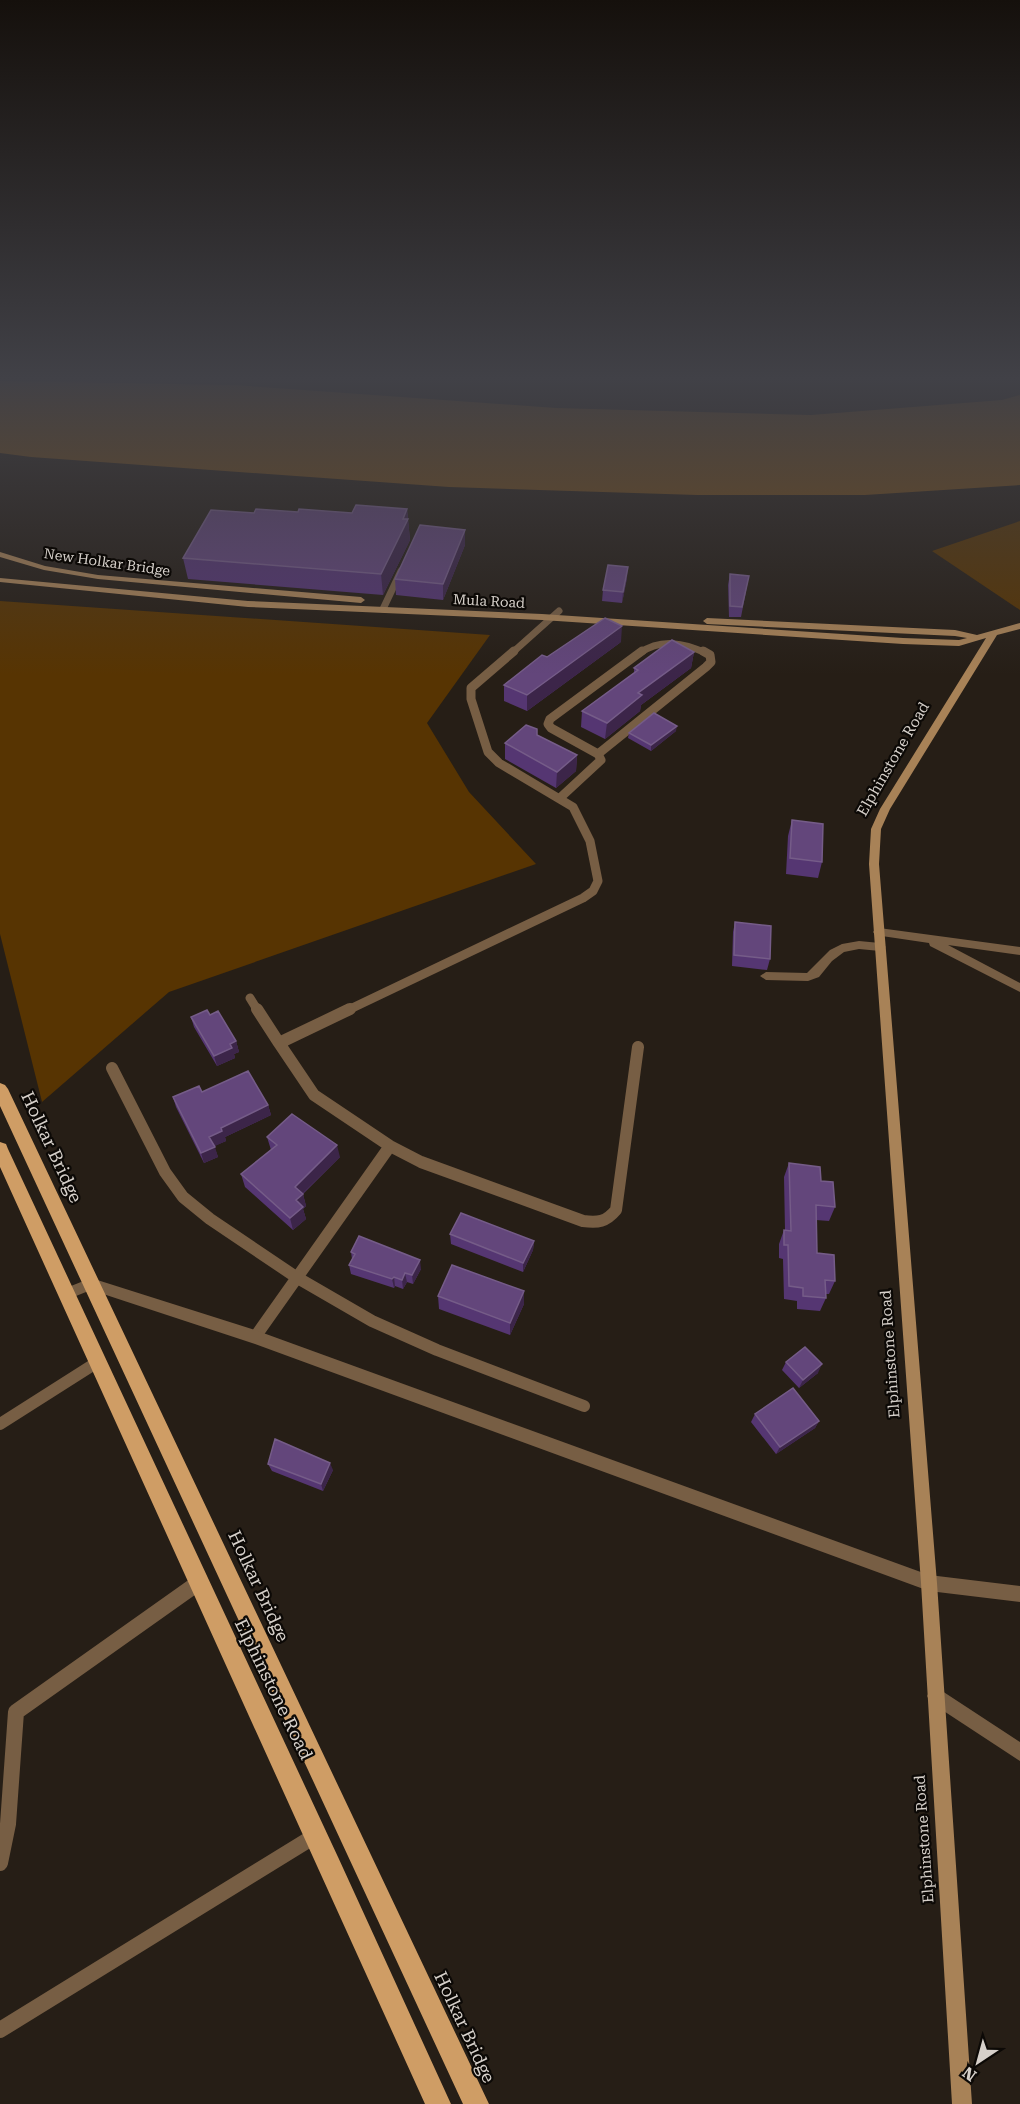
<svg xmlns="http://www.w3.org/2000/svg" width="1020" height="2104" viewBox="0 0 1020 2104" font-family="'Roboto Serif',serif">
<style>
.green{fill:#573402}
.water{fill:#764c15}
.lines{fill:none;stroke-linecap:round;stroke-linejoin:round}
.lane-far3{stroke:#775e44;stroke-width:7}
.lane-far2{stroke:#775e44;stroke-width:9}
.lane-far1{stroke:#775e44;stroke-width:12}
.lane{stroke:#775e44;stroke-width:16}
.street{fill:#775e44;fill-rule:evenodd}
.secondary{fill:#a88257;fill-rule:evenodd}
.primary{fill:#cf9d65;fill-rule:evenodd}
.wall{fill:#553672}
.shaded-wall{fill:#3c2549}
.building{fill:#63467b;stroke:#755c88;stroke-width:1.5}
.labels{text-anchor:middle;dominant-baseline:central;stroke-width:4.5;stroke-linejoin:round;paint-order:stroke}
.far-street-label{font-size:14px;fill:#d6d0ca;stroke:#0c0906}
.street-label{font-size:15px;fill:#d6d0ca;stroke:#0c0906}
.near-street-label{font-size:18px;fill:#d6d0ca;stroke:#0c0906}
</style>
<rect width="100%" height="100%" fill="#261e16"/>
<path class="green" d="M1020,521V610L932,551Z
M0,601L490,635L427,723L469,792L536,864L169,992L42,1102L0,934Z"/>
<path class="water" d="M0,381L234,385L556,408L811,415L1002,400L1020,395V485L865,495H697L449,487L31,457L0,453Z"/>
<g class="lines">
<path class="lane-far3" d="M383,609L401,571
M512,653L559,611
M640,653C661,638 684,643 706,653"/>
<path class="lane-far2" d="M598,754L551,728L548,724L550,719L642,651
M598,754L706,667L711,662L710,655L703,651
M561,797L601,760L598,754
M250,998L258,1011
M346,1011L583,898L593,891L598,881L590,841L573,807L499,763L488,752L471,699V688L514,651"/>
<path class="lane-far1" d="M257,1009L279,1043
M350,1009L279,1043L314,1095L390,1146
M112,1068L165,1172L183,1197L210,1219L296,1277L372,1321L437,1350L584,1406
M255,1337L390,1146L421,1162L583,1221C598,1223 606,1222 616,1210L638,1047
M0,1424L96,1363"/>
<path class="lane" d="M0,1863L8,1824L16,1712L198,1583
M0,2030L318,1834"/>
<path class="street" d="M879,928L1020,947V955L948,945L1020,983V992L930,946L929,943L875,935L873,932L875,929Z
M859,941L880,943L886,947L880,951L859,949L844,952L832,961L819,977L808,981L766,980L760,976L766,972L807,973L830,950L842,944Z
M91,1278L255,1330L929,1575L1020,1586V1602L929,1591L255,1344L91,1290L66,1300L61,1298L59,1294L61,1290Z
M936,1687L1020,1742V1761L930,1702L927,1696L930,1690Z"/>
<path class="secondary" d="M0,552L45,566L98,575L361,597L365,600L361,603L98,579L44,570L0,557Z
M0,578L248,601L542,614L903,638L959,640L967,638L955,636L707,624L703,621L707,618L955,630L977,635L1020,623V629L997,635L890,809L881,829L879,864L937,1583L972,2104H952L921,1583L869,864L871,829L880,809L986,638L959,646L903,644L542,620L248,607L0,582Z"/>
<path class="primary" d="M0,1083L5,1085L8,1089L489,2104H463L0,1106Z
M0,1142L6,1144L8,1149L338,1857L451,2104H425L0,1167Z"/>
</g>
<path class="wall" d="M407,509L410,540L383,595L188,579L183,558L298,512L352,513Z
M465,530V545L443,600L396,595L395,579Z
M730,574L749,576L741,617H729L728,585Z
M627,578L622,603L602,601L603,590Z
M621,642L527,711L504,701V685Z
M694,652L691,668L641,705L640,711L605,739L581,727L582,711L634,673V668Z
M676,731L651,751L628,738L629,733Z
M537,735L577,755L576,771L556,788L505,759V743Z
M792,820L822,862L818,878L786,874L788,836Z
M735,922L770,959L767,970L732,966L733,932Z
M210,1015L236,1041L239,1052L234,1054L235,1058L217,1066L194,1027L191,1017Z
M202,1092L268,1105L271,1115L225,1137L226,1141L214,1146L218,1157L204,1163L176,1107L173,1097Z
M267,1137L340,1157L303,1194L306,1206L303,1209L306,1219L293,1230L245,1187L241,1174L271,1150Z
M789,1163L821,1181L835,1207L829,1221L816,1220L817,1253L835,1281L829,1294H826V1298L820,1311L797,1309V1301L784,1299L783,1259L779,1258V1244L784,1230L785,1231L784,1177Z
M450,1234L534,1241L533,1250L523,1272L451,1244Z
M351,1252L421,1269L413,1284L407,1282L403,1289L395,1286L394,1288L351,1274L349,1265L352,1259Z
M438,1296L524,1304L510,1335L439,1309Z
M786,1362L818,1373L799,1388L782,1370Z
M755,1414L819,1421L815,1428L776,1454L751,1422Z
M268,1464L333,1470L323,1491L272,1471Z"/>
<path class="shaded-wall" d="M407,509L410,540L383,595L381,574Z
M465,530V545L443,600V584Z
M628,567L627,578L622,603L623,592Z
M622,626L621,642L527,711V695Z
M694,652L691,668L641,705L640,711L605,739L607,723L638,693Z
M677,726L676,731L651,751V745Z
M577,755L576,771L556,788L557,772Z
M236,1041L239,1052L234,1054L235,1058L217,1066L214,1056L230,1044Z
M268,1105L271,1115L225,1137L226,1141L213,1147L209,1137L221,1128Z
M337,1145L340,1157L300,1196L303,1194L306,1206L303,1209L306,1219L293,1230L290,1218L296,1200L295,1187Z
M215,1147L218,1157L204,1163L201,1153Z
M534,1241L533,1250L523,1272V1263Z
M420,1260L421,1269L413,1284L412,1275Z
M405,1273L407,1282L403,1289L402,1280Z
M394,1277L395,1286L394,1288L392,1279Z
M524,1291V1304L510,1335V1323Z
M822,1364L818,1373L799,1388L803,1380Z
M819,1421L815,1428L776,1454L780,1447Z
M330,1463L333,1470L323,1491L321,1484Z"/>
<path class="building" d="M356,505L407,509L403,519H408L381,574L183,558L211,510L254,513L256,509L298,512L299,509L352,513Z
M420,525L465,530L443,584L395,579Z
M608,565L628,567L623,592L603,590Z
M730,574L749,576L742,607L730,606Z
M605,618L622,626L527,695L504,685L542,655L547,657Z
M672,640L694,652L638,693L642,695L607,723L582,711L638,670L634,668Z
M654,713L677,726L651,745L629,733Z
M526,725L537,729V735L577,755L557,772L505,743Z
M792,820L823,824L822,862L790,858Z
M735,922L771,926L770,959L734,955Z
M207,1010L210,1015L218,1011L236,1041L230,1044L232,1048L214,1056L191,1017Z
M248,1071L268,1105L221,1128L222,1131L209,1137L215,1147L201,1153L173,1097L199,1086L202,1092Z
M292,1114L337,1145L295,1187L303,1194L296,1200L303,1207L290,1218L241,1174L277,1145L267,1137Z
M789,1163L820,1167L821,1181L833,1182L835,1207L816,1205L817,1253L834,1255L835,1281L825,1280L826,1298L803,1296V1288L789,1286L788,1245H784V1230L791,1231Z
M461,1213L534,1241L523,1263L450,1234Z
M359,1236L420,1260L412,1275L405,1273L402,1280L394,1277L392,1279L349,1265L355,1254L351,1252Z
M452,1265L524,1291L510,1323L438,1296Z
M805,1347L822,1364L803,1380L786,1362Z
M793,1388L819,1421L780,1447L755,1414Z
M275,1439L330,1463L321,1484L268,1464Z"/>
<linearGradient id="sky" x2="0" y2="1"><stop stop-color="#15100c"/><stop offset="0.56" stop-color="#414147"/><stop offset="1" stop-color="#414147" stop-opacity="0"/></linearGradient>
<rect width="1020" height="675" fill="url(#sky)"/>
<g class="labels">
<g class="far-street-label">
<text transform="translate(107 562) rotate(8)">New Holkar Bridge</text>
<text transform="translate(489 601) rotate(3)">Mula Road</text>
</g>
<g class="street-label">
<text transform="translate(893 759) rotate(-60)">Elphinstone Road</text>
<text transform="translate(890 1354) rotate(-94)">Elphinstone Road</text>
<text transform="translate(924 1839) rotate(-94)">Elphinstone Road</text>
</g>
<g class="near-street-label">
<text transform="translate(52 1147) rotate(65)">Holkar Bridge</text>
<text transform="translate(259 1586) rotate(65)">Holkar Bridge</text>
<text transform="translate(274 1689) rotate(64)">Elphinstone Road</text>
<text transform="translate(465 2027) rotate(65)">Holkar Bridge</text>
</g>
</g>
<g transform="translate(978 2062) rotate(216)" stroke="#0c0906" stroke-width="4.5" paint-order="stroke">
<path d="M0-4.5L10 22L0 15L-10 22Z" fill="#d6d0ca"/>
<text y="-9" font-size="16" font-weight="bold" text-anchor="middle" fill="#d6d0ca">N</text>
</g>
</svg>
